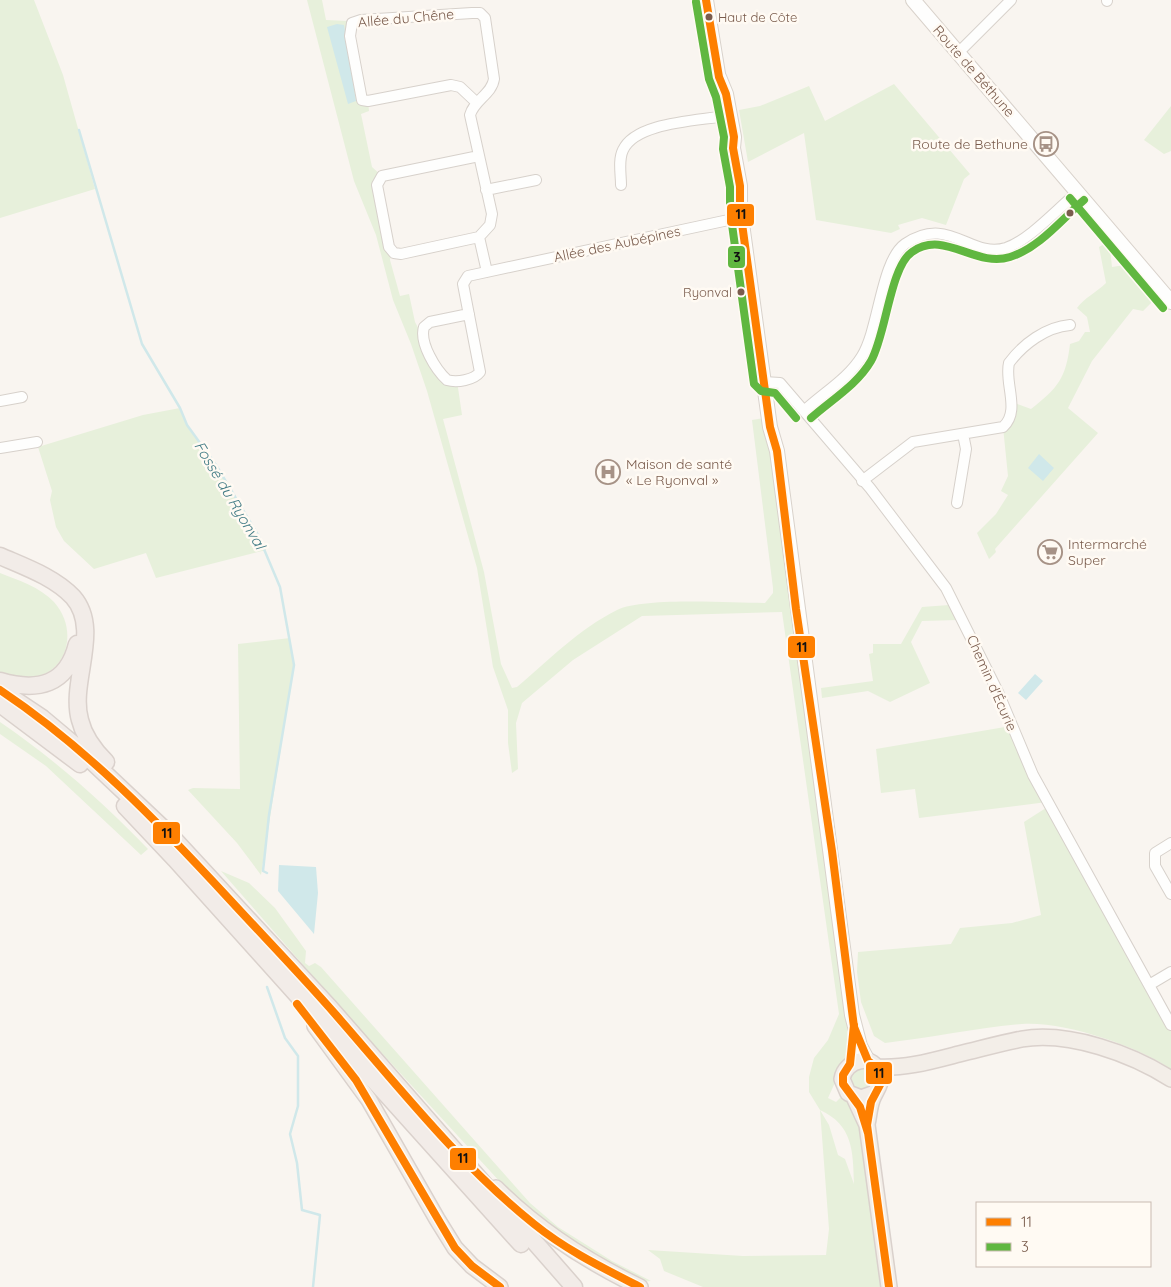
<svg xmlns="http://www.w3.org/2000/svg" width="1171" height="1287" viewBox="0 0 1171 1287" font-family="Quicksand,sans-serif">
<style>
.green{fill:#e7f0db;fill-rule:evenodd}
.water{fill:#d0e8ea}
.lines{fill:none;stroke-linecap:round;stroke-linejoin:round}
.stream{stroke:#d0e8ea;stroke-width:2.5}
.minor-casing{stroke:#d7d1cb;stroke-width:12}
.secondary-casing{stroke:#d9d2cb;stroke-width:16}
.primary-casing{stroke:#dad1cc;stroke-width:18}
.trunk-casing{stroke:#dad1cc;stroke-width:19}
.minor{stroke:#fefefd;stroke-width:10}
.secondary{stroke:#fefefd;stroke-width:14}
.primary{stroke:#f3eee8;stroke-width:15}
.trunk{stroke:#f2ece8;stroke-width:16}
.bus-1-casing{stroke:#fffaf3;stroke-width:11}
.bus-2-casing{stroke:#fffaf3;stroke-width:11}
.bus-1{stroke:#fe7f00;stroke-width:8}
.bus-2{stroke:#60b740;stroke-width:8}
.bus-dot{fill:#7a5c4d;stroke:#fffaf3;stroke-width:2}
.labels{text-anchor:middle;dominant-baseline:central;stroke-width:5;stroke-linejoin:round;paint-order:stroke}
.bus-label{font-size:13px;fill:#7a5c4d;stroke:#fffaf3;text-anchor:start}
.street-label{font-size:14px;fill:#7a5c4d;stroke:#fffaf3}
.poi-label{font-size:14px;fill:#7a5c4d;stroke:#fffaf3;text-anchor:start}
.water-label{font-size:15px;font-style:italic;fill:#437c86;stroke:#fffaf3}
.line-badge{stroke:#fffaf3;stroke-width:2}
.pale-badge-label{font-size:14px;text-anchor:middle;font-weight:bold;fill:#111}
</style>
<rect width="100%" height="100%" fill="#f9f5f0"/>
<path class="green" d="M0,0H34L63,75L95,189L0,218Z
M307,0H322L326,20L348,21L360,96L368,101L369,111L361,114L372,167L382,176L377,181L392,251L390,260L400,296L409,294L415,322L444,377L457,381L462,415L443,419L484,572L501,664L512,688L517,687C549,660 579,629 617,610C645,597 731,603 765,603L773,593V588L752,420L764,418L768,431L847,1014L848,1054L828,1098L836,1102L842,1096L847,1099L858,1114L883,1287H703L664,1271L660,1259L648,1250L743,1256L826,1255L829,1229L820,1110L809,1092V1077L814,1058L828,1040L839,1014L782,612L642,616L573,660L522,703L516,723L518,769L512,773L508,743V710L493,667L477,568L427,391L411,344L393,300L376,235L354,181ZM820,1110C853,1125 853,1151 854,1184L845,1159L838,1155L829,1125Z
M894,84L970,174L964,179L946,225L922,218L898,225L900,229L891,233L816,220L804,133L748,162L739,110L760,106L809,86L825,121Z
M1171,106V151L1164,154L1144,140Z
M1106,243L1110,248L1112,267L1125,265L1154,300L1143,311L1133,309L1092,361L1068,408L1098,433L995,549L996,552L989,559L977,533L996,514L1008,495L1001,491L1008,476L1003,427L1012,402L1031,409C1058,388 1066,378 1070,344L1079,341L1085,332H1090L1087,317L1077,308C1084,298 1097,292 1106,283L1099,247Z
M180,408L187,425L216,465L266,550L156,578L146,553L94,569L64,541L56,527L50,500L52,491L38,447L143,415Z
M0,573C18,580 40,587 54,602C82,633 64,684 19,677C12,676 6,675 0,672Z
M949,605L958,620L922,621L911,642L930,683L890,702L868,691L822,698L821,688L873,681L869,654L873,653V644H901L922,607Z
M290,638L294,665L261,875L237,843L188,790L193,788L240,789L238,644Z
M0,722C54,759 103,802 148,849L141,855L46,766L0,734Z
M1005,727H1012L1047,802L919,818L915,789L881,793L876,749Z
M1049,806L1171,1025V1069C1137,1046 1064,1021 1022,1024C976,1028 931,1038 885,1043L874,1036L861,1002L857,972L858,952L951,944L960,928L1012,923L1041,915L1024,822Z
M221,871L249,883L275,908L306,951L305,963L309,966L315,963L321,967L530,1203L558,1227L612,1261L651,1281L642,1282L612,1268L523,1207L346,1014Z
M861,1068L871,1073L874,1080L870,1090H853L849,1077Z"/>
<path class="water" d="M337,24L344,25L356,101L348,104L327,27Z
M1039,454L1054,468L1043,481L1028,468Z
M1035,674L1043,681L1026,700L1018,693Z
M279,865L316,867L318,893L314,934L278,891Z"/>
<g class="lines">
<path class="stream" d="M79,130L142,344L180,408L187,425L216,465L258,535L280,587L294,665L269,815L263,871L267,873
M267,987L285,1038L298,1056V1106L290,1134L297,1163L302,1210L320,1215L313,1287"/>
<defs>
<path id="minor" d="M1107,1V0
M959,52L1011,0
M477,103L460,87L451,85L368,101L362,100L350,36L352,23L361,20L472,13H480L485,18L494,79C492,94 474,100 470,115L492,214L490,225L479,237L487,272
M621,185C621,174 618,160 623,150C636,121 702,121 730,115
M486,190L536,180
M479,237L401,254L394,253L389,247L377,185L382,176L479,156
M469,314L430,322L424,327C419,343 436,370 447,380C457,383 474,380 480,372L463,284L468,276L747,216
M764,382L780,383L870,488L946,588L998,692L1033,775L1171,1025
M0,401L22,397
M804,411C823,393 848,379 862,356C879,329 881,261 905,244C949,214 970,259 1006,248C1030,240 1058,208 1078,192
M0,448L37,442
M862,481L913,442L1003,427C1021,411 1004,383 1009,363C1023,344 1046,327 1070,325
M957,503L966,449L963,434
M1171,843L1155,853V866L1171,894
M1149,985L1171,972"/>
<path id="secondary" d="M706,0L720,86
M913,0L1171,302
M719,77L726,94L734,137L733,148L740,186V209L770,427L777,451L852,1015L860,1046L868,1061"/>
<path id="primary" d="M315,1026L369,1100L437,1219L455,1248L472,1266L500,1287
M876,1067C904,1069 932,1061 959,1054C980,1049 1001,1043 1022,1039C1069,1031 1132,1054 1171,1079
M854,1097L867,1125L889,1287
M867,1124C869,1116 869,1108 872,1100C875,1091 882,1085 880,1075C875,1052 845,1059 842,1079L848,1093L861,1098L875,1093
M496,1188C538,1230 586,1261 640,1287"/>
<path id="trunk" d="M0,556C25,567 54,577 73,597C102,630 69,682 80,720C84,737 94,750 106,762
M0,681C38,692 67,685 77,644
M0,690L42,718L79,749L170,835L330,1008L574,1287
M0,704L80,764
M125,806L175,859L521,1244"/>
</defs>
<use href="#minor" class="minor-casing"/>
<use href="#secondary" class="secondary-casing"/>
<use href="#primary" class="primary-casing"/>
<use href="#trunk" class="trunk-casing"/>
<use href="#minor" class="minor"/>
<use href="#secondary" class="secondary"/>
<use href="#primary" class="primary"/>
<use href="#trunk" class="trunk"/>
<defs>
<path id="bus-1" d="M706,0L719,77L726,94L734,137L733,148L740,186V209L770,427L777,451L796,609L832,851L854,1027L868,1061L876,1067L880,1075V1085L871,1102L867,1125L889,1287
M0,690C87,748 160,824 231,901C266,939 302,976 336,1015C399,1087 459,1164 534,1224C566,1250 603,1268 640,1287
M297,1004L356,1080L455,1248L472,1266L500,1287
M854,1025L850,1064L843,1075V1084L860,1107L868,1133"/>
<path id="bus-2" d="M696,2L709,79L716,97L724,137L723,149L730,187V210L754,384L761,391L775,393L796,418
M1070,198L1163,308
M811,418C831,400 857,385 871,361C886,335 890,267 912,252C944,229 975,268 1010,257C1039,248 1062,219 1084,200"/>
</defs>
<use href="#bus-1" class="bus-1-casing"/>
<use href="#bus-2" class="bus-2-casing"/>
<use href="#bus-1" class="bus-1"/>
<use href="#bus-2" class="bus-2"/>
</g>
<defs>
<symbol id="bus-ring" viewBox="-11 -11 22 22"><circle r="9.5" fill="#fffaf3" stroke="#a69286" stroke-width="1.5"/><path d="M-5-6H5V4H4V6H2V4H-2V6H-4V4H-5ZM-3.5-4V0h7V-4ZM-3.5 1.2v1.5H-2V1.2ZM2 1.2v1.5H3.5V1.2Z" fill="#a69286"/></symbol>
<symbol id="hospital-ring" viewBox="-11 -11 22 22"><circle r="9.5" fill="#fffaf3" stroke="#a69286" stroke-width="1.5"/><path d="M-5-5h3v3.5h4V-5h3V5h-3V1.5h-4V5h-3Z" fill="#a69286"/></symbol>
<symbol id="supermarket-ring" viewBox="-11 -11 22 22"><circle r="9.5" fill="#fffaf3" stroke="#a69286" stroke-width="1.5"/><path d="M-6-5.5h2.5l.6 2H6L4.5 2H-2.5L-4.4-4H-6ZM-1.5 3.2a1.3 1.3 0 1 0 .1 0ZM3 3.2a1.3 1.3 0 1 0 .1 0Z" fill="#a69286"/></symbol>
</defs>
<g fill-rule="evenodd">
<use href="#bus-ring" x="1032" y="130" width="28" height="28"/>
<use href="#hospital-ring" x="594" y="458" width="28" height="28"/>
<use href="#supermarket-ring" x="1036" y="538" width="28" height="28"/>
</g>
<g class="bus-dot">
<circle cx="709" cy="17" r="4.5"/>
<circle cx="1070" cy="213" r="4.5"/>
<circle cx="741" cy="292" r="4.5"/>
</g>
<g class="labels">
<g class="bus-label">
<text x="718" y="17">Haut de Côte</text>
<text x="732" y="292" text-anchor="end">Ryonval</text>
</g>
<g class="street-label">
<text transform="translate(406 18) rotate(-5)">Allée du Chêne</text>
<text transform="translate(974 71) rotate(49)">Route de Béthune</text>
<text transform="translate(617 244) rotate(-12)">Allée des Aubépines</text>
<text transform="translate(992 683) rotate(66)">Chemin d'Écurie</text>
</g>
<g class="poi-label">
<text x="1028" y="144" text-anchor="end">Route de Bethune</text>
<text x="626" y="464">Maison de santé<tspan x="626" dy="16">« Le Ryonval »</tspan></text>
<text x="1068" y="544">Intermarché<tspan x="1068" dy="16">Super</tspan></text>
</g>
<g class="water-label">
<text transform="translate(230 495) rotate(59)">Fossé du Ryonval</text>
</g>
</g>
<g class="line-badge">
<rect x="726" y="203" width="29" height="24" rx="5" fill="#fe7f00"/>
<rect x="727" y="245" width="19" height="24" rx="5" fill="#60b740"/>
<rect x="787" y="635" width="29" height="24" rx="5" fill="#fe7f00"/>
<rect x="152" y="821" width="29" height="24" rx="5" fill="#fe7f00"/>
<rect x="865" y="1061" width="28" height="24" rx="5" fill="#fe7f00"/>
<rect x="449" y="1147" width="28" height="24" rx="5" fill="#fe7f00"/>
</g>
<g class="pale-badge-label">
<text x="741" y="219">11</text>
<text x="737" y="262">3</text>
<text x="802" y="652">11</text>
<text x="167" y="838">11</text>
<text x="879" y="1078">11</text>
<text x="463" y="1163">11</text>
</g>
<rect x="976" y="1202" width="175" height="65" fill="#fffaf3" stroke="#cabbb1"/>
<rect x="986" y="1218" width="25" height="8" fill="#fe7f00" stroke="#cabbb1"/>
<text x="1021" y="1227" font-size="15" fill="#7a5c4d">11</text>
<rect x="986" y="1243" width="25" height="8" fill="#60b740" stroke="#cabbb1"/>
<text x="1021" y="1252" font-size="15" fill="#7a5c4d">3</text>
</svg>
